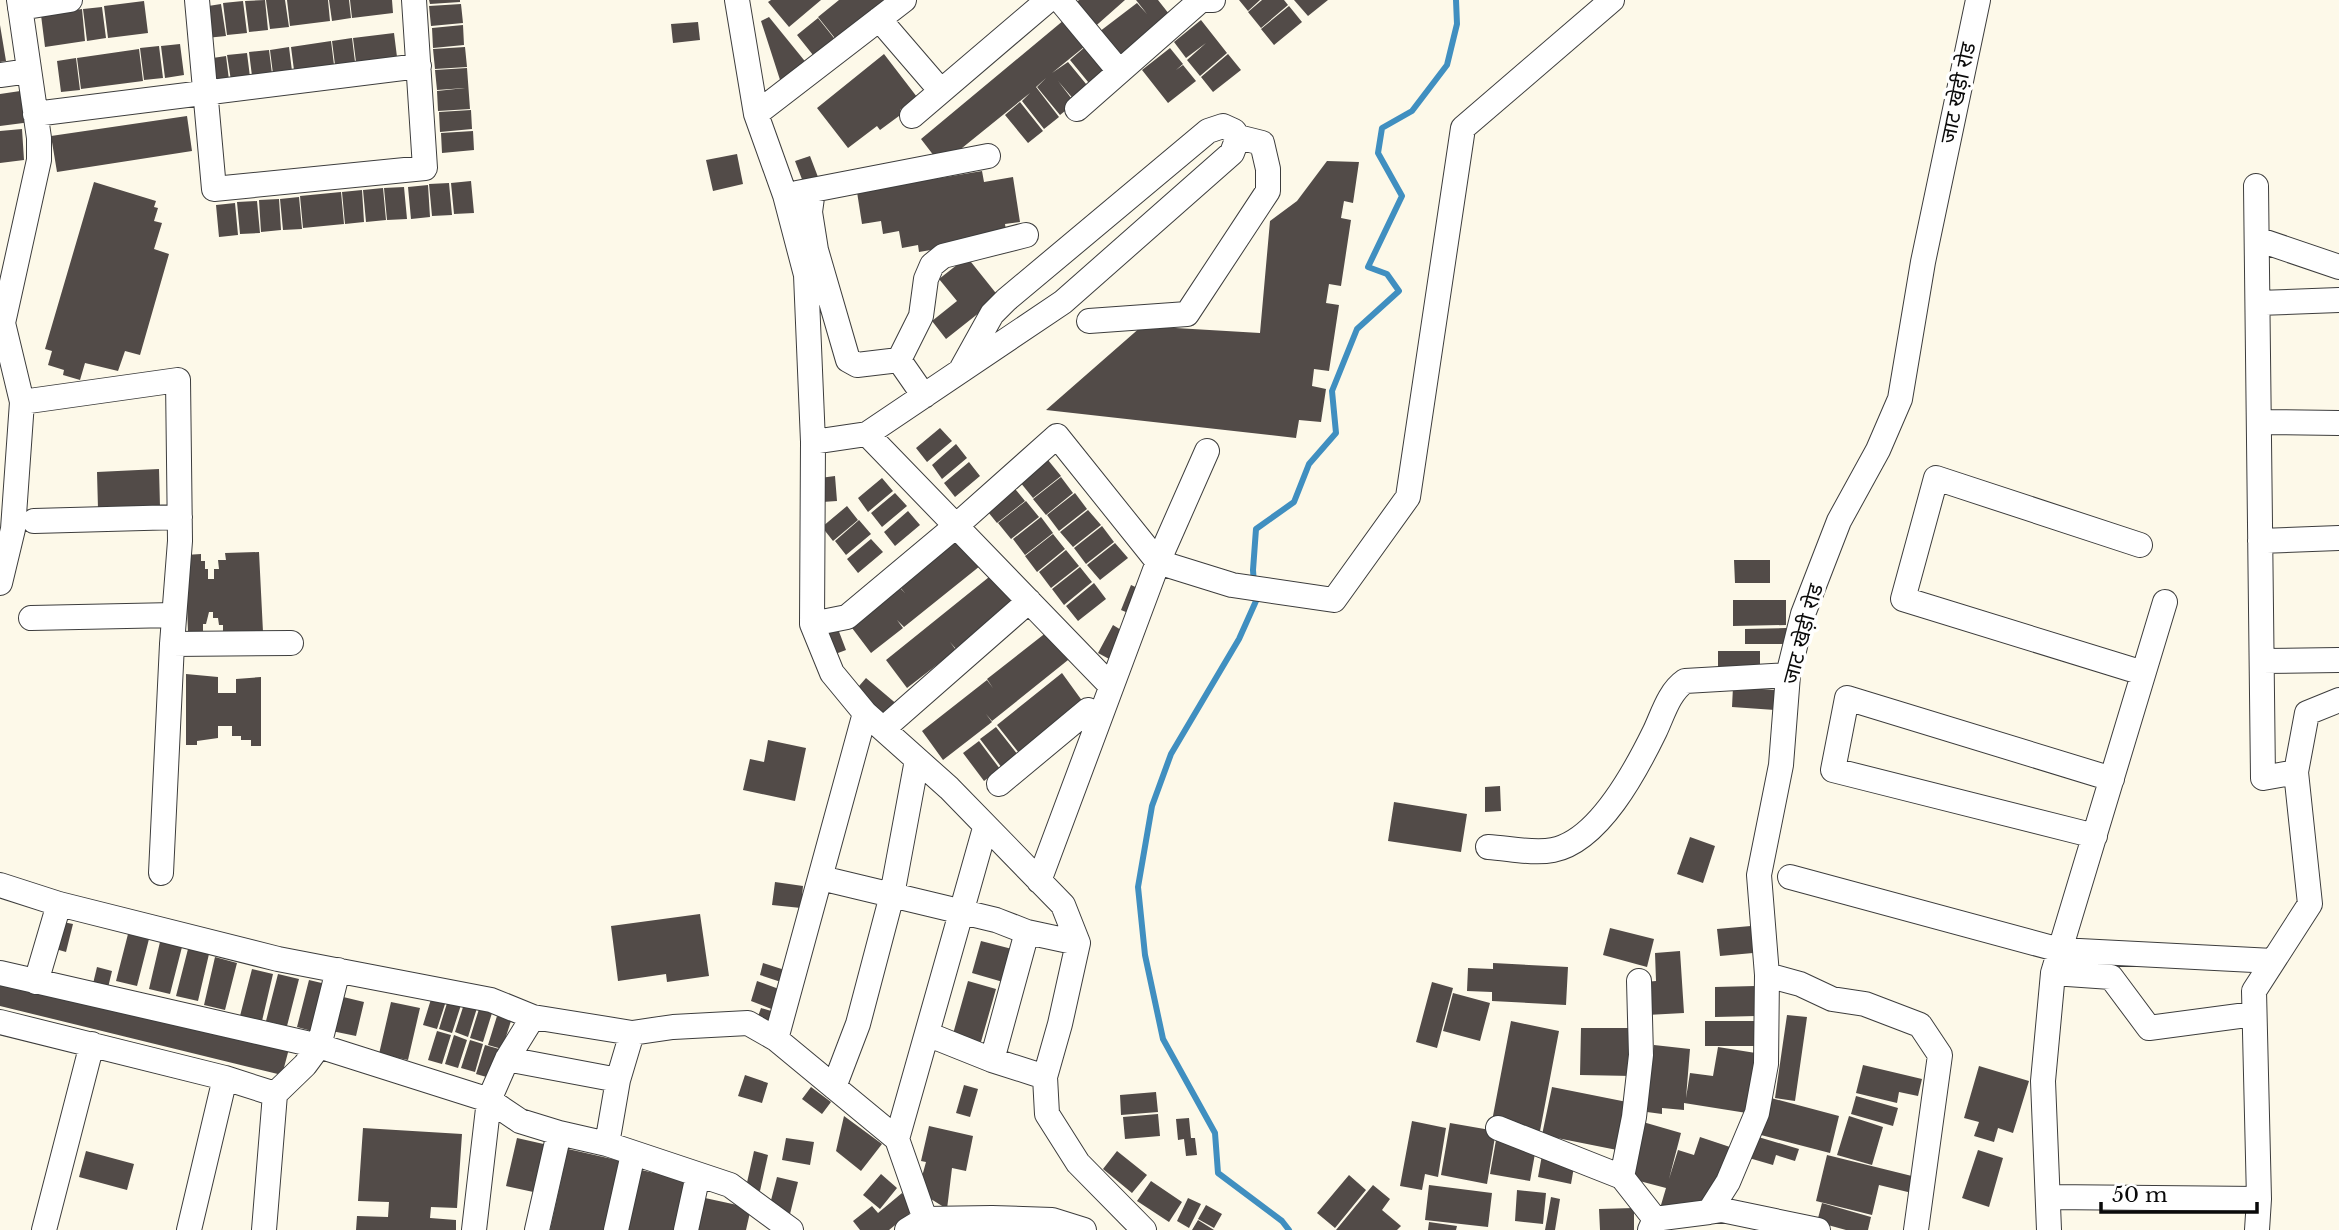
<svg xmlns="http://www.w3.org/2000/svg" width="2339" height="1230" viewBox="0 0 2339 1230" font-family="'Libre Baskerville','Noto Sans Devanagari',serif">
<style>
.lines{fill:none;stroke-linecap:round;stroke-linejoin:round}
.stream{stroke:#408fc0;stroke-width:6}
.building{fill:#524b48}
.street-casing{stroke:#3d3d3d;stroke-width:26}
.street{stroke:#fff;stroke-width:24}
.labels{text-anchor:middle;dominant-baseline:central;stroke-width:7;stroke-linejoin:round;paint-order:stroke}
.street-label{font-size:21px;fill:#0a0a0a;stroke:#fff}
</style>
<rect width="100%" height="100%" fill="#fdf9e9"/>
<g class="lines">
<path class="stream" d="M1254,584L1253,570L1256,529L1294,502L1309,464L1336,433L1332,391L1357,329L1399,291L1387,274L1368,267L1402,196L1378,153L1382,128L1412,111L1447,65L1457,24L1456,0
M1255,595L1256,601L1239,639L1171,754L1152,806L1138,887L1145,955L1163,1039L1215,1133L1218,1173L1282,1221L1289,1230"/>
</g>
<path class="building" d="M265,0L268,30L249,32L245,1Z
M266,0H285L289,27L270,29Z
M287,0H328L330,21L290,26Z
M329,0H349L351,18L332,21Z
M350,0H392L393,13L352,18Z
M429,0H460V2L430,4Z
M771,0H821L789,27L768,2Z
M839,0H888L838,42L818,17Z
M1079,0H1125L1090,31L1070,8Z
M1136,0H1158L1173,19L1117,64L1095,35L1137,3L1147,14Z
M1239,0H1260L1248,11Z
M1262,0H1284L1288,5L1261,28L1248,12Z
M1294,0H1328L1308,16Z
M144,1L148,33L108,38L104,6Z
M243,1L247,33L227,35L223,3Z
M221,4L226,36L206,38L202,7Z
M461,4L463,23L431,26L429,6Z
M1289,6L1302,22L1274,45L1261,29Z
M102,7L106,38L87,41L83,9Z
M82,9L85,41L45,47L41,15Z
M769,17L808,65L782,86L761,21Z
M818,18L838,43L817,60L797,35Z
M1064,20L1084,47L1052,73L1068,62L1091,90L1076,102L1058,81L1075,103L1060,115L1037,87L1046,78L1036,87L1059,117L1044,129L1022,101L1030,93L941,165L921,139Z
M1201,20L1227,53L1200,76L1187,60L1206,43L1186,58L1174,42Z
M698,22L700,40L673,43L671,24Z
M0,25L6,61L0,62Z
M463,25L464,45L433,48L432,28Z
M394,33L398,65L357,70L353,38Z
M352,38L356,70L336,73L332,41Z
M331,41L335,73L295,78L291,47Z
M180,44L184,75L165,78L161,46Z
M159,46L163,78L144,80L140,48Z
M289,47L293,79L274,82L270,50Z
M465,47L467,67L435,69L433,49Z
M1085,47L1108,76L1093,88L1070,60Z
M1170,48L1183,64L1176,70L1183,65L1196,81L1168,103L1142,70Z
M139,49L143,81L81,89L77,58Z
M269,50L273,82L253,84L249,52Z
M247,53L251,85L232,87L227,55Z
M884,54L917,97L900,110L903,113L880,130L877,126L848,148L817,108Z
M1228,54L1241,70L1213,92L1201,77Z
M226,56L230,88L210,91L206,59Z
M76,58L80,90L61,92L57,61Z
M467,68L470,109L438,111L437,91L465,88L437,90L435,70Z
M27,90L31,122L0,126V94Z
M1020,102L1043,131L1028,143L1005,115Z
M471,110L472,129L440,132L439,112Z
M187,116L192,151L57,172L51,136Z
M22,129L24,160L0,163V131Z
M473,131L474,150L442,153L441,133Z
M737,154L743,184L713,191L706,160Z
M810,156L818,177L803,182L795,161Z
M1327,161L1359,162L1353,203L1344,201L1341,218L1351,220L1341,286L1329,284L1326,303L1339,305L1329,371L1314,369L1312,386L1326,389L1321,422L1299,420L1296,438L1046,410L1142,326L1260,333L1270,221L1297,201Z
M982,171L984,182L1013,177L1020,222L1005,224L1007,237L919,252L918,245L902,248L899,231L883,234L881,221L862,224L857,192Z
M471,181L474,213L454,214L451,183Z
M94,182L156,201L154,207L158,208L154,221L162,223L154,249L169,254L140,355L125,351L118,371L85,363L80,380L63,375L64,370L48,365L52,351L45,349Z
M449,183L452,215L432,216L429,184Z
M428,185L430,217L411,219L408,187Z
M404,187L407,219L387,220L384,188Z
M383,188L386,220L366,222L363,190Z
M362,190L364,222L345,224L342,192Z
M341,192L344,224L303,228L300,196Z
M299,197L302,229L283,230L280,199Z
M279,199L281,230L261,232L259,200Z
M257,201L260,233L240,234L237,202Z
M235,203L238,235L219,237L216,205Z
M967,257L999,297L946,339L932,321L957,301L939,279Z
M940,428L952,441L927,462L916,448Z
M956,444L967,458L942,479L932,465Z
M1048,460L1061,476L1033,498L1020,482Z
M969,462L980,476L955,497L944,483Z
M159,469L160,507L98,509L97,472Z
M835,476L837,501L822,502L820,478Z
M1061,477L1073,493L1046,515L1033,499Z
M882,478L893,491L868,512L858,498Z
M1012,485L1025,501L997,523L984,507Z
M895,493L907,506L882,527L871,513Z
M1075,493L1087,509L1059,531L1047,515Z
M1026,501L1039,517L1011,539L998,523Z
M847,506L858,520L833,541L822,527Z
M1088,510L1101,525L1073,547L1060,532Z
M908,511L920,525L895,546L884,532Z
M1041,517L1053,533L1025,555L1013,539Z
M859,520L871,534L846,555L835,541Z
M1102,526L1114,542L1086,564L1074,548Z
M963,534L985,562L904,627L897,620L903,628L871,653L849,624L898,586L905,593L898,585Z
M1053,534L1065,549L1037,572L1025,556Z
M871,539L883,552L858,573L847,559Z
M1115,543L1128,558L1100,580L1087,565Z
M1066,550L1079,566L1051,588L1039,572Z
M259,552L263,632L223,633V625H219L218,618H213V612H209L206,624H203V631L188,632L185,555L201,554V561H205V569H208V579H214V569H219L218,560H226L225,553Z
M1734,560H1770V583H1735Z
M1080,567L1092,582L1064,605L1052,589Z
M999,569L1021,598L956,649L950,642L956,650L907,688L886,660Z
M1094,583L1106,599L1078,621L1066,606Z
M1131,585L1142,590L1133,615L1121,610Z
M1733,600H1786V625L1733,626Z
M835,621L846,650L830,656L819,627Z
M1113,625L1126,633L1111,660L1098,653Z
M1052,628L1073,656L992,721L986,714L992,722L943,760L922,731L987,680L993,688L987,679Z
M1786,628V644H1745V629Z
M1718,651H1760V675H1718Z
M1062,673L1083,702L1019,753L997,725Z
M186,674L218,677V693H236V679L261,677V746H251V740H241V736H232V726H218V738L197,741V745H186Z
M866,678L899,706L886,721L853,693Z
M1733,687L1776,690L1775,710L1732,707Z
M996,727L1018,755L1002,768L980,739Z
M768,740L806,748L795,801L743,790L750,759L764,762Z
M979,741L1000,769L984,781L963,753Z
M1500,786L1501,811L1485,812V787Z
M1394,802L1467,814L1461,852L1388,841Z
M1690,837L1715,846L1703,883L1677,874Z
M775,882L803,886L801,908L772,905Z
M700,914L709,976L667,982L666,974L618,981L611,926Z
M58,921L73,924L66,952L52,948Z
M1762,925L1764,952L1720,956L1717,929Z
M1610,928L1654,939L1647,967L1603,955Z
M128,934L149,939L137,986L116,981Z
M981,941L1012,949L1003,982L972,973Z
M160,942L182,947L170,994L149,989Z
M188,949L209,954L198,1001L176,996Z
M1680,951L1684,1013L1647,1015L1644,982L1656,981L1655,953Z
M215,957L237,963L225,1010L204,1005Z
M763,963L791,972L787,984L760,975Z
M1493,963L1568,967L1566,1005L1492,1001V992L1467,991L1468,968L1493,969Z
M97,967L112,971L106,996L91,992Z
M252,969L273,974L262,1021L240,1016Z
M0,973L290,1045L282,1075L0,1006Z
M278,974L299,979L287,1026L266,1021Z
M309,980L330,985L319,1033L297,1027Z
M757,981L787,992L779,1012L751,1001Z
M968,981L996,989L979,1049L951,1041Z
M1432,982L1453,988L1437,1048L1416,1042Z
M1755,986L1756,1016L1715,1017V987Z
M1453,993L1490,1003L1480,1041L1443,1031Z
M335,995L364,1002L356,1036L327,1030Z
M432,996L446,1001L437,1029L423,1025Z
M448,1000L461,1005L452,1033L439,1029Z
M391,1002L420,1008L408,1060L379,1054Z
M464,1004L477,1008L468,1037L455,1032Z
M761,1008L778,1013L773,1028L756,1022Z
M479,1009L492,1013L483,1042L470,1038Z
M1787,1015L1807,1017L1795,1101L1775,1098Z
M497,1016L511,1021L502,1049L488,1045Z
M1511,1021L1559,1031L1540,1131L1492,1121Z
M1705,1021H1759V1046H1705Z
M1581,1028H1633L1632,1076L1580,1075Z
M437,1031L451,1035L442,1064L428,1060Z
M454,1035L467,1040L458,1068L445,1064Z
M470,1040L483,1044L475,1072L461,1068Z
M485,1045L499,1049L490,1078L476,1074Z
M1654,1045L1690,1049L1686,1098L1690,1073L1713,1076L1718,1047L1762,1054L1753,1114L1684,1103V1110L1662,1108V1114L1647,1112Z
M1863,1065L1922,1079L1918,1096L1899,1092L1897,1103L1856,1093Z
M1979,1066L2029,1081L2013,1133L1998,1128L1994,1142L1974,1136L1979,1122L1964,1118Z
M745,1075L768,1083L762,1103L738,1096Z
M964,1085L978,1089L970,1117L956,1113Z
M811,1087L831,1102L822,1114L802,1099Z
M1552,1087L1632,1103L1622,1151L1542,1135Z
M1156,1092L1158,1112L1121,1115L1120,1095Z
M1856,1096L1898,1108L1893,1126L1851,1114Z
M1771,1098L1839,1116L1830,1153L1761,1135Z
M1158,1114L1160,1136L1125,1139L1123,1117Z
M844,1116L882,1144L861,1171L836,1151Z
M1849,1116L1883,1127L1872,1165L1837,1155Z
M1189,1118L1191,1138H1195L1197,1155L1186,1156L1184,1139L1178,1140L1176,1119Z
M1412,1121L1446,1128L1438,1177L1425,1174L1422,1190L1400,1186Z
M1643,1122L1681,1133L1669,1179L1678,1150L1694,1155L1700,1137L1739,1150L1721,1189L1686,1213L1661,1205L1666,1188L1628,1178Z
M1450,1123L1496,1131L1487,1184L1441,1175Z
M929,1126L973,1136L966,1171L952,1168L947,1209L918,1191L926,1162L921,1161Z
M363,1128L462,1134L457,1208L431,1207L430,1218L456,1220V1230H356L357,1216L388,1217L389,1202L358,1201Z
M1755,1136L1799,1149L1795,1161L1776,1155L1773,1165L1749,1158Z
M517,1138L548,1145L538,1193L506,1186Z
M786,1138L814,1142L810,1165L782,1160Z
M1496,1140L1536,1148L1530,1181L1490,1174Z
M568,1149L621,1161L606,1230H550Z
M1978,1150L2003,1158L1989,1207L1962,1198Z
M86,1151L134,1164L127,1190L79,1177Z
M754,1151L768,1155L760,1191L746,1187Z
M1117,1151L1147,1175L1132,1193L1103,1169Z
M1542,1155L1575,1161L1571,1184L1538,1177Z
M1827,1155L1920,1178L1916,1194L1879,1185L1872,1215L1816,1201Z
M637,1169L689,1181L678,1230H623Z
M881,1174L897,1188L880,1209L863,1195Z
M1349,1175L1366,1190L1335,1228L1317,1213Z
M777,1177L798,1182L790,1214L769,1208Z
M1151,1181L1182,1202L1169,1222L1137,1201Z
M1373,1185L1390,1199L1382,1210L1401,1226L1397,1230H1336Z
M1429,1185L1492,1193L1488,1227L1425,1220Z
M1517,1190L1546,1193L1543,1224L1515,1221Z
M902,1193L915,1209L889,1230H860L853,1221L872,1206L878,1213Z
M1551,1197L1560,1199L1555,1230H1545Z
M705,1198L751,1208L746,1230H698Z
M1188,1198L1201,1204L1189,1228L1177,1221Z
M1822,1203L1871,1217L1868,1230H1846L1817,1222Z
M1206,1205L1222,1214L1214,1228L1198,1219Z
M1634,1208V1230H1600L1599,1209Z
M1198,1220L1214,1230H1192Z
M1429,1222L1457,1226L1456,1230H1428Z"/>
<g class="lines">
<defs>
<path id="street" d="M197,0L214,189L425,168L414,0
M737,0L756,114L785,195L806,275L813,442L812,624L832,673L865,713L949,788L1063,905L1078,943L1060,1024L1045,1077L1047,1114L1078,1163L1144,1230
M1060,0L1119,71
M20,8L70,0
M879,19L941,91
M0,75L29,71
M1077,109L1201,0H1213
M35,114L419,66
M756,114L904,0
M912,116L1048,0
M2256,186L2263,778L2296,772
M813,190L810,212L816,250L848,360L857,365L899,360L924,396
M797,193L988,156
M2257,239L2339,267
M2258,303L2339,300
M899,360L921,316L926,279L932,265L943,256L1026,235
M962,368L992,314L1006,300L1208,131L1223,126L1234,131L1238,137
M22,402L178,380L180,541L172,644L161,873
M2259,422L2339,423
M867,434L1111,686
M813,442L867,434L1063,302L1232,153L1238,137L1262,143L1268,169V191L1187,314L1089,321
M34,521L180,517
M2260,541L2339,538
M2140,545L1936,478L1903,599L2143,673
M0,583L13,529L22,402L3,323L39,160V138L19,0
M2165,602L2053,973L2111,977L2149,1028L2254,1014
M31,618L174,615
M812,624L847,617L957,525L1057,436L1158,562L1232,585L1334,600L1408,497L1463,128L1612,0
M172,644L291,643
M2262,661L2339,660
M883,729L1029,601
M999,784L1088,710
M2095,836L1833,770L1847,698L2112,779
M1488,847C1508,848 1533,854 1553,850C1599,841 1636,770 1655,731C1663,714 1669,692 1685,681L1788,675
M1790,877L2060,950L2273,961
M821,878L996,920L1027,932L992,1060
M1039,881L1158,562L1207,451
M0,885L59,904L278,959L491,1000L533,1017L632,1033L673,1027L748,1023L776,1039L897,1139L925,1219
M1027,932L1078,943
M0,973L319,1046L489,1100L520,1121L559,1133L607,1144L730,1185L791,1230
M1767,975L1800,984L1832,999L1865,1004L1920,1025L1940,1055L1916,1230
M36,982L59,904
M0,1022L225,1078L275,1094L305,1065L319,1046L338,970
M927,1034L992,1060L1045,1077
M776,1039L865,713
M507,1059L618,1080
M834,1087L858,1024L892,895L917,760
M1498,1128L1622,1177L1655,1219
M897,1139L985,828
M607,1144L618,1080L632,1033
M1622,1177L1634,1117L1641,1055L1639,981
M2049,1197L2259,1199
M1709,1212L1722,1210L1818,1230
M44,1230L92,1044
M189,1230L225,1078
M264,1230L275,1094
M474,1230L489,1100L507,1059L533,1017
M537,1230L559,1133
M616,1230L633,1154
M686,1230L698,1175
M907,1230L925,1219L992,1218L1052,1220L1084,1230
M1650,1230L1655,1219L1709,1212L1728,1182L1757,1113L1766,1064L1767,975L1759,875L1781,765L1788,675L1803,614L1839,521L1878,450L1900,399L1923,262L1978,0
M2049,1230L2043,1081L2053,973
M2257,1230L2259,1199L2254,991L2310,904L2296,772L2307,713L2339,700"/>
</defs>
<use href="#street" class="street-casing"/>
<use href="#street" class="street"/>
</g>
<g class="labels">
<g class="street-label">
<text transform="translate(1958 93) rotate(-78)">जाट खेड़ी रोड</text>
<text transform="translate(1803 634) rotate(-75)">जाट खेड़ी रोड</text>
</g>
</g>
<path d="M2101 1202v10h156v-10" fill="none" stroke="#0a0a0a" stroke-width="3.5"/>
<text x="2112" y="1202" font-size="21" fill="#0a0a0a" stroke="#ffffff" stroke-width="5" paint-order="stroke">50 m</text>
</svg>
